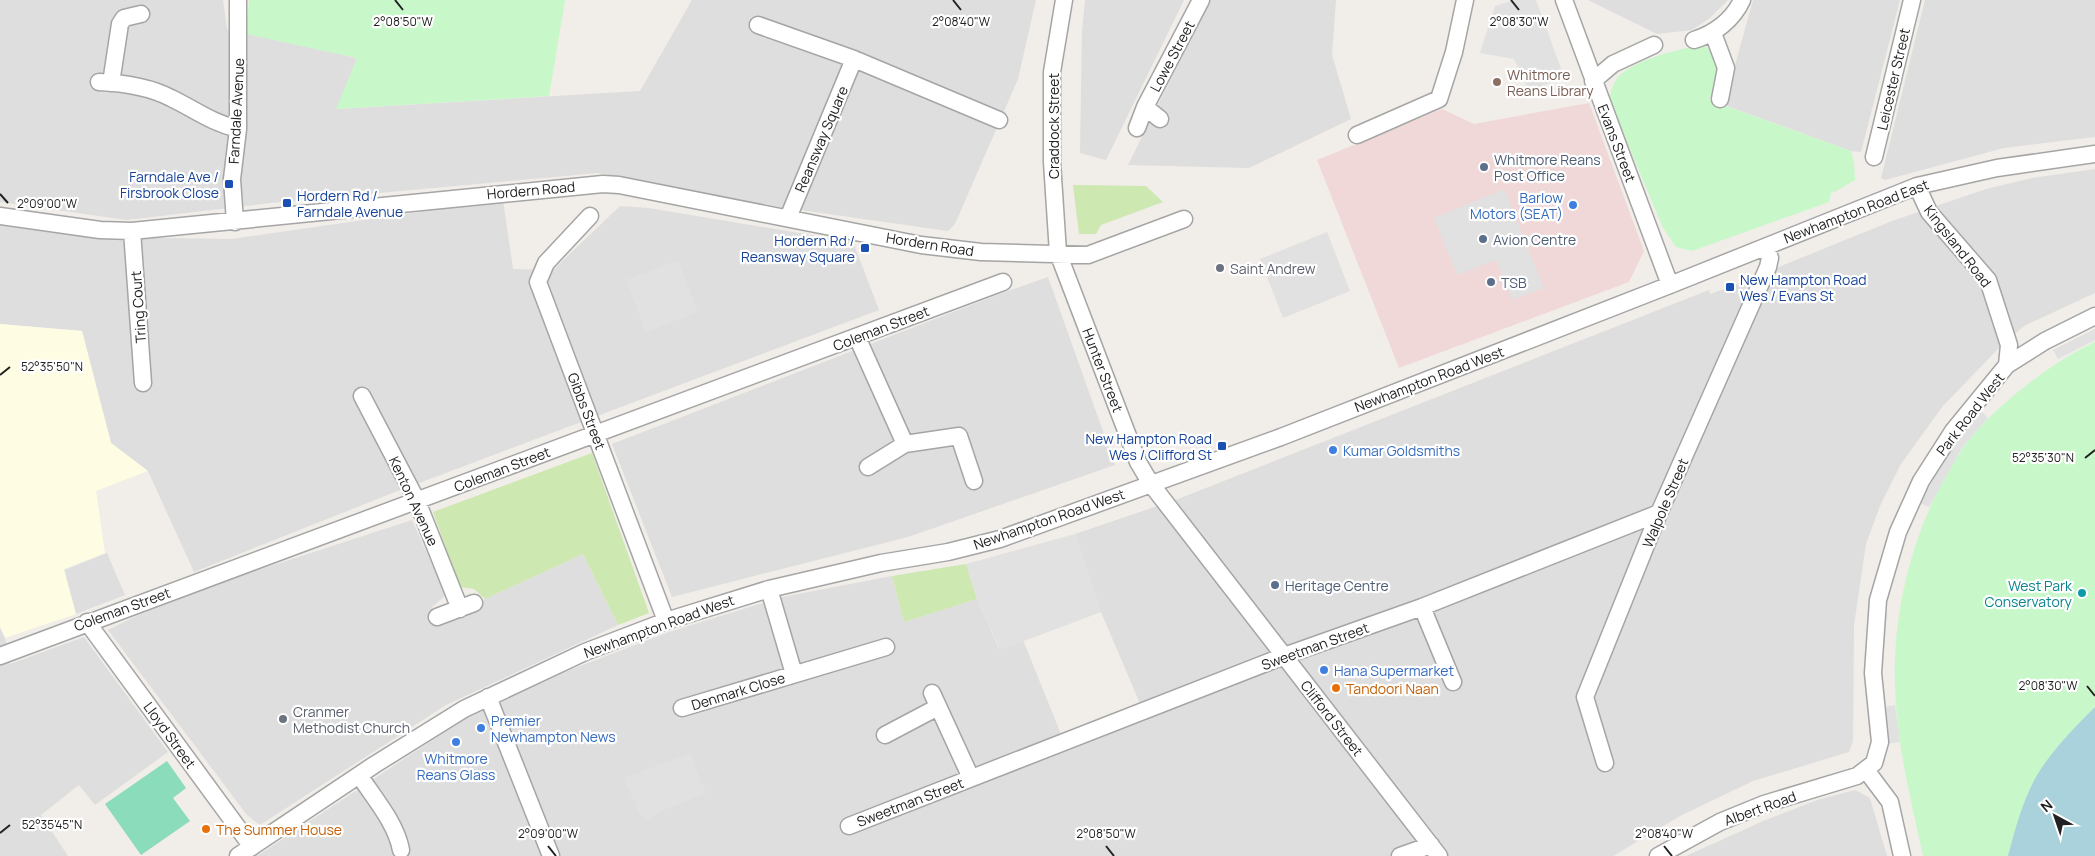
<svg xmlns="http://www.w3.org/2000/svg" width="2095" height="856" viewBox="0 0 2095 856" font-family="Manrope,sans-serif">
<style>
.residential{fill:#dfdede}
.commercial{fill:#f0d8d8}
.education{fill:#fefde4}
.grass{fill:#cde8b0}
.park{fill:#c8f8ca}
.pitch{fill:#8adcba}
.parking{fill:#e1e1e1}
.water{fill:#aad2dc}
.lines{fill:none;stroke-linecap:round;stroke-linejoin:round}
.minor-casing{stroke:#a5a5a5;stroke-width:19}
.minor{stroke:#fff;stroke-width:16}
.ticks{fill:none;stroke:#212121;stroke-width:2}
.education-dot{fill:#8d6e63;stroke:#fff;stroke-width:2}
.service-dot{fill:#5c6f8a;stroke:#fff;stroke-width:2}
.transit-dot{fill:#1a4fb4;stroke:#fff;stroke-width:2}
.shop-dot{fill:#3f7fe0;stroke:#fff;stroke-width:2}
.worship-dot{fill:#6b7280;stroke:#fff;stroke-width:2}
.culture-dot{fill:#0f9aa8;stroke:#fff;stroke-width:2}
.food-dot{fill:#e8710a;stroke:#fff;stroke-width:2}
.labels{text-anchor:middle;dominant-baseline:central;stroke-width:4.5;stroke-linejoin:round;paint-order:stroke}
.street-label{font-size:14px;fill:#212121;stroke:#fff}
.education-label{font-size:14px;fill:#785e54;stroke:#fff;text-anchor:start}
.service-label{font-size:14px;fill:#4e5e75;stroke:#fff;text-anchor:start}
.transit-label{font-size:14px;fill:#164399;stroke:#fff;text-anchor:end}
.shop-label{font-size:14px;fill:#366cbe;stroke:#fff;text-anchor:start}
.worship-label{font-size:14px;fill:#5b616d;stroke:#fff;text-anchor:start}
.culture-label{font-size:14px;fill:#0d838f;stroke:#fff;text-anchor:end}
.food-label{font-size:14px;fill:#c56008;stroke:#fff;text-anchor:start}
.ticks-label{font-size:12px;text-anchor:middle;fill:#212121;stroke:#fff;stroke-width:4.5;stroke-linejoin:round;paint-order:stroke}
</style>
<rect width="100%" height="100%" fill="#f1ede8"/>
<path class="residential" d="M0,0H223L227,29L357,58L337,109L640,91L692,0H1036L1018,79L955,224L948,231L786,208L597,173L270,203L127,220L0,202Z
M1085,0H1184L1106,160L1080,153L1082,31Z
M1210,0H1336L1332,55L1351,119L1249,168L1128,165Z
M1588,0H1728L1710,18L1692,30L1657,34Z
M1753,0H1900L1861,152L1851,151L1724,105Z
M1925,0H2095V137L2004,148L1885,180L1881,178Z
M2095,169V293L2024,326L1999,348L1943,406L1901,464L1880,506L1866,544L1854,625L1853,741L1849,752L1753,781L1680,816L1613,856H257L466,718L546,679L669,632L782,597L892,576L904,622L977,599L999,649L1023,640L1067,749L1147,720L1101,612L1075,534L1178,499L1709,290L1710,294L1732,286L1892,221L1986,189L2032,178Z
M503,200L513,269L553,270L620,206L649,208L853,242L879,310L390,494L194,572L148,471L111,443L82,331L0,324V222L97,237L231,239Z
M1048,277L1115,465L908,537L672,597L612,444L997,295Z
M412,520L446,595L432,607L437,621L583,554L618,625L446,705L260,825L247,815L108,630L134,617L225,581Z
M107,553L125,595L76,614L62,571Z
M0,627L5,638L10,664L84,637L168,752L95,805L79,785L41,815L68,856H0Z
M1855,790L1870,798L1887,856H1686L1763,821L1817,800Z"/>
<path class="commercial" d="M1589,103L1644,251L1629,282L1399,368L1317,160L1442,109L1474,124Z"/>
<path class="education" d="M0,324L82,331L111,443L148,471L96,491L105,553L64,569L76,614L5,638L0,627Z"/>
<path class="grass" d="M1073,185L1146,186L1163,202L1101,225L1096,234H1079Z
M592,453L649,613L618,625L583,554L485,599L474,589L460,587L433,512Z
M966,564L977,599L904,622L892,576Z"/>
<path class="park" d="M249,0H565L549,96L336,109L357,58L246,34Z
M1700,45L1708,48L1719,68L1709,100L1851,151L1854,163L1855,180L1833,193L1832,189L1829,202L1692,251L1676,247L1663,228L1609,99C1611,93 1612,85 1616,80C1630,60 1677,50 1700,45Z
M2095,342V856H1923C1911,801 1897,745 1895,688C1892,605 1916,517 1963,448C1989,410 2053,361 2095,342Z"/>
<path class="pitch" d="M167,761L186,788L173,798L190,821L141,855L105,804Z"/>
<path class="parking" d="M1515,0H1536L1564,77L1529,91L1514,59L1480,53L1495,6Z
M1504,189L1544,288L1512,300L1496,260L1457,275L1434,218Z
M1327,232L1350,291L1283,318L1260,259Z
M678,260L698,312L646,332L626,280Z
M2095,329V340L2058,359L2053,350Z
M1981,411L1988,418L1962,448L1929,507L1920,503L1953,445Z
M1075,534L1101,612L1000,650L977,599L966,564Z
M1895,705L1900,742L1887,744L1883,707Z
M690,753L706,793L657,813L648,821L638,811L624,778Z"/>
<path class="water" d="M2095,707V856H2008C2015,829 2023,800 2037,775C2052,750 2074,728 2095,707Z"/>
<g class="lines">
<defs>
<path id="minor" d="M1064,0L1052,72V162L1058,253L1138,462L1151,484L1439,856
M1564,0L1670,285
M758,25L854,59L999,120
M1713,33L1726,68L1720,99
M1694,40C1714,34 1733,20 1742,0
M1593,81L1613,64L1654,45
M99,82C123,83 148,86 171,98C194,109 212,123 238,129
M111,83L120,24L124,18L141,14
M1145,107L1160,119
M1137,128L1145,107L1201,0
M1357,135L1439,99L1454,52L1465,0
M1874,157L1912,0
M1917,186L1929,212L1988,280L2009,345L2007,365
M0,216L100,230L132,231L603,184L619,185L921,245L981,252L1088,255L1184,219
M590,216L546,263L538,282L666,621
M788,218L854,59
M235,222L232,179L238,129V0
M132,231L143,383
M857,337L905,444
M362,396L417,501L460,609
M868,467L905,444L959,436L974,481
M769,589L794,674
M1422,607L1453,682
M437,617L474,603
M87,622L252,847
M0,656L1003,282
M932,693L971,778
M488,697L551,856
M682,708L886,647
M885,735L938,707
M1605,763L1585,697L1659,513L1768,267L1770,258L1766,247
M1866,770L1890,802L1902,856
M359,775C374,798 396,823 401,850
M849,826L1284,656L1422,607L1659,513
M238,856L374,765L464,709L585,652L666,621L769,589L881,563L948,552L1000,539L1281,437L1670,285L1917,186L1997,168L2095,154
M1400,856L1431,845
M1658,856L1720,822L1764,804L1857,776L1874,763L1880,742L1873,673L1878,600L1898,532L1921,481L1953,431L2007,365L2045,341L2095,316"/>
</defs>
<use href="#minor" class="minor-casing"/>
<use href="#minor" class="minor"/>
</g>
<path class="ticks" d="M395,0L403,10M953,0L961,10M1511,0L1519,10M0,194L8,203M0,375L10,367M2085,458L2095,450M2087,686L2095,696M0,833L10,825M548,846L556,856M1106,846L1114,856M1664,846L1672,856"/>
<circle class="education-dot" cx="1497" cy="82" r="5"/>
<g class="service-dot">
<circle cx="1484" cy="167" r="5"/>
<circle cx="1483" cy="239" r="5"/>
<circle cx="1491" cy="282" r="5"/>
<circle cx="1275" cy="585" r="5"/>
</g>
<g class="transit-dot">
<rect x="224" y="179" width="10" height="10" rx="2.5"/>
<rect x="282" y="198" width="10" height="10" rx="2.5"/>
<rect x="860" y="243" width="10" height="10" rx="2.5"/>
<rect x="1725" y="282" width="10" height="10" rx="2.5"/>
<rect x="1217" y="441" width="10" height="10" rx="2.5"/>
</g>
<g class="shop-dot">
<circle cx="1573" cy="205" r="5"/>
<circle cx="1333" cy="450" r="5"/>
<circle cx="1324" cy="670" r="5"/>
<circle cx="481" cy="728" r="5"/>
<circle cx="456" cy="742" r="5"/>
</g>
<g class="worship-dot">
<circle cx="1220" cy="268" r="5"/>
<circle cx="283" cy="719" r="5"/>
</g>
<circle class="culture-dot" cx="2082" cy="593" r="5"/>
<g class="food-dot">
<circle cx="1336" cy="688" r="5"/>
<circle cx="206" cy="829" r="5"/>
</g>
<g class="labels">
<g class="street-label">
<text transform="translate(1172 56) rotate(-62)">Lowe Street</text>
<text transform="translate(1893 79) rotate(-77)">Leicester Street</text>
<text transform="translate(236 111) rotate(-87)">Farndale Avenue</text>
<text transform="translate(1053 126) rotate(-90)">Craddock Street</text>
<text transform="translate(821 139) rotate(-67)">Reansway Square</text>
<text transform="translate(1617 143) rotate(69)">Evans Street</text>
<text transform="translate(531 190) rotate(-5)">Hordern Road</text>
<text transform="translate(1856 211) rotate(-21)">Newhampton Road East</text>
<text transform="translate(930 244) rotate(9)">Hordern Road</text>
<text transform="translate(1958 246) rotate(52)">Kingsland Road</text>
<text transform="translate(138 307) rotate(-94)">Tring Court</text>
<text transform="translate(881 328) rotate(-21)">Coleman Street</text>
<text transform="translate(1103 370) rotate(69)">Hunter Street</text>
<text transform="translate(1429 379) rotate(-21)">Newhampton Road West</text>
<text transform="translate(587 411) rotate(69)">Gibbs Street</text>
<text transform="translate(1970 414) rotate(-52)">Park Road West</text>
<text transform="translate(502 469) rotate(-21)">Coleman Street</text>
<text transform="translate(414 501) rotate(65)">Kenton Avenue</text>
<text transform="translate(1665 503) rotate(-67)">Walpole Street</text>
<text transform="translate(1049 519) rotate(-19)">Newhampton Road West</text>
<text transform="translate(122 609) rotate(-20)">Coleman Street</text>
<text transform="translate(659 626) rotate(-20)">Newhampton Road West</text>
<text transform="translate(1315 646) rotate(-20)">Sweetman Street</text>
<text transform="translate(738 691) rotate(-17)">Denmark Close</text>
<text transform="translate(1332 718) rotate(52)">Clifford Street</text>
<text transform="translate(170 735) rotate(54)">Lloyd Street</text>
<text transform="translate(910 802) rotate(-21)">Sweetman Street</text>
<text transform="translate(1760 808) rotate(-20)">Albert Road</text>
</g>
<g class="education-label">
<text x="1507" y="74">Whitmore<tspan x="1507" dy="16">Reans Library</tspan></text>
</g>
<g class="service-label">
<text x="1494" y="159">Whitmore Reans<tspan x="1494" dy="16">Post Office</tspan></text>
<text x="1493" y="239">Avion Centre</text>
<text x="1501" y="282">TSB</text>
<text x="1285" y="585">Heritage Centre</text>
</g>
<g class="transit-label">
<text x="219" y="176">Farndale Ave /<tspan x="219" dy="16">Firsbrook Close</tspan></text>
<text x="297" y="195" text-anchor="start">Hordern Rd /<tspan x="297" dy="16">Farndale Avenue</tspan></text>
<text x="855" y="240">Hordern Rd /<tspan x="855" dy="16">Reansway Square</tspan></text>
<text x="1740" y="279" text-anchor="start">New Hampton Road<tspan x="1740" dy="16">Wes / Evans St</tspan></text>
<text x="1212" y="438">New Hampton Road<tspan x="1212" dy="16">Wes / Clifford St</tspan></text>
</g>
<g class="shop-label">
<text x="1563" y="197" text-anchor="end">Barlow<tspan x="1563" dy="16">Motors (SEAT)</tspan></text>
<text x="1343" y="450">Kumar Goldsmiths</text>
<text x="1334" y="670">Hana Supermarket</text>
<text x="491" y="720">Premier<tspan x="491" dy="16">Newhampton News</tspan></text>
<text x="456" y="758" text-anchor="middle">Whitmore<tspan x="456" dy="16">Reans Glass</tspan></text>
</g>
<g class="worship-label">
<text x="1230" y="268">Saint Andrew</text>
<text x="293" y="711">Cranmer<tspan x="293" dy="16">Methodist Church</tspan></text>
</g>
<g class="culture-label">
<text x="2072" y="585">West Park<tspan x="2072" dy="16">Conservatory</tspan></text>
</g>
<g class="food-label">
<text x="1346" y="688">Tandoori Naan</text>
<text x="216" y="829">The Summer House</text>
</g>
</g>
<g class="ticks-label">
<text x="403" y="26">2°08'50"W</text>
<text x="1519" y="26">2°08'30"W</text>
<text x="961" y="26">2°08'40"W</text>
<text x="47" y="208">2°09'00"W</text>
<text x="52" y="371">52°35'50"N</text>
<text x="2043" y="462">52°35'30"N</text>
<text x="2048" y="690">2°08'30"W</text>
<text x="52" y="829">52°35'45"N</text>
<text x="548" y="838">2°09'00"W</text>
<text x="1106" y="838">2°08'50"W</text>
<text x="1664" y="838">2°08'40"W</text>
</g>
<g transform="translate(2055 816) rotate(320)" stroke="#ffffff" stroke-width="4" paint-order="stroke">
<path d="M0-4L9 19L0 12L-9 19Z" fill="#212121"/>
<text y="-8" font-size="14" font-weight="bold" text-anchor="middle" fill="#212121">N</text>
</g>
</svg>
